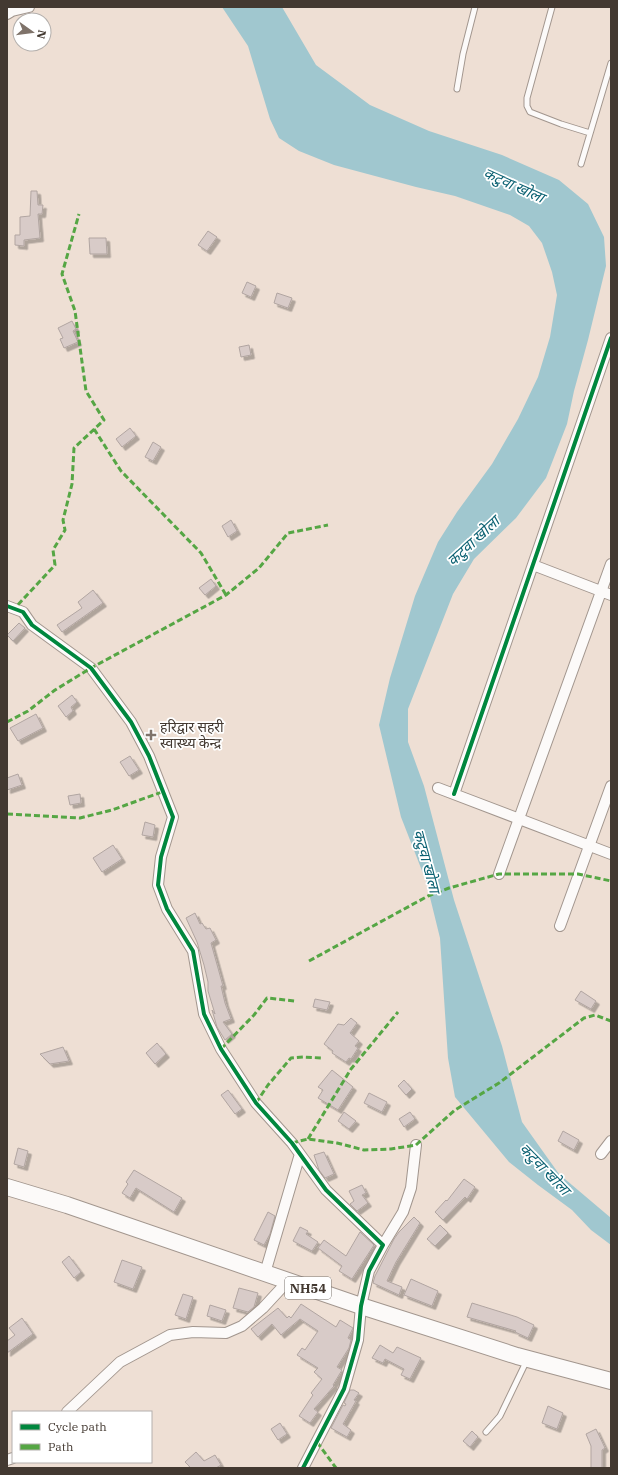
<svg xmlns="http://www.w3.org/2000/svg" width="618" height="1475" viewBox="0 0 618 1475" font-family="'IBM Plex Serif','Noto Sans Devanagari',serif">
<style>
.water{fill:#a0c7cf}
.building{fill:#d8cbc8;stroke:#b1a5a1;filter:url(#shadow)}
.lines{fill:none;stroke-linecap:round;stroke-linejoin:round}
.service-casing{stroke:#a2968e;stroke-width:7}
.minor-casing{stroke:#a2968e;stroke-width:12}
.primary-casing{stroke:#a2968e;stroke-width:18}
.service{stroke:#fcfaf9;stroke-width:5}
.minor{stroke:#fcfaf9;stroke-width:10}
.primary{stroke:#fcfaf9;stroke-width:16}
.quiet{stroke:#55a644;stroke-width:3;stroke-dasharray:6 3;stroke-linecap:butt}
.cycleway-casing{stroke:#fff;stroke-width:6}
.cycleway{stroke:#00873e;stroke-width:4}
.poi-dot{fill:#7f736a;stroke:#fff;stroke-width:1.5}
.labels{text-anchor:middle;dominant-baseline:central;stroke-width:3.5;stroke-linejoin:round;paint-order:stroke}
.shield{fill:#fff;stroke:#7b746f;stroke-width:1}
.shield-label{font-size:13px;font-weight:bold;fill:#433931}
.poi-label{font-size:14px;fill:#433931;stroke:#fff;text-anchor:start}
.water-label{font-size:15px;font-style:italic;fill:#0b6172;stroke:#fff}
</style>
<defs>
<filter id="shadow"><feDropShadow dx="3.5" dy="3.5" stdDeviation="0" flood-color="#0004"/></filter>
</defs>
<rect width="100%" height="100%" fill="#eedfd4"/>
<path class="water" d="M222,7H282L316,65L370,105L429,131L502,155L559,180L588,204L604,237L606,266L588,340L574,391L567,424L546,478L516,518L474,559L453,594L408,709V742L424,786L454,900L502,1046L522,1122L559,1174L611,1218V1245L591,1230L572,1210L538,1185L509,1162L455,1097L448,1058L440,938L426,881L401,817L379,725L390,678L415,596L438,542L457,512L492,464L518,419L538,377L550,337L557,295L552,272L542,243L529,226L510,215L455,196L416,187L334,165L299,151L279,138L270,119L248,46Z"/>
<path class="building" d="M31,191H37L38,205H43L42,214H38L40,238L24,240V246L15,245V235H20V217L30,216Z
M208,231L217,237L207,251L198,245Z
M89,238H106L107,254H90Z
M247,282L256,286L251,297L242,293Z
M277,293L292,298L288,308L274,303Z
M72,321L76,329L73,331L78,342L64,348L60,339L63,338L58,328Z
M249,345L251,355L241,357L239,347Z
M130,428L136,436L122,447L116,439Z
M153,442L161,447L153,461L145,457Z
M231,520L237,531L228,537L222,526Z
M211,579L216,586L205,595L199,588Z
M93,590L103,603L62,632L57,625L82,608L78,602Z
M19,623L25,628L13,641L7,635Z
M72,695L77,702L71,707L73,711L66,717L58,706Z
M36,714L43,728L18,741L10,728Z
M130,756L139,770L129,776L120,762Z
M18,774L22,785L7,790V778Z
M80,794L81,803L70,805L68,796Z
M145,822L155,825L153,837L142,835Z
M113,845L122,859L102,872L93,858Z
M195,913L200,924L202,923L206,929L210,928L216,940L211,943L223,986H221L225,1003L231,1019L223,1022L232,1034L225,1040L217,1027L212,1010L215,1014L208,991V982L204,965L197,942L186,918Z
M581,991L596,1001L591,1009L575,1000Z
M315,999L330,1002L327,1010L313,1007Z
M351,1018L357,1023L350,1033L359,1041L355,1046L358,1048L351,1059L349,1058L346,1062L332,1053L333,1051L324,1044L338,1024L344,1025Z
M157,1043L166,1054L155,1064L146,1053Z
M63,1047L69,1061L50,1064L40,1054Z
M332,1070L353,1087L338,1110L318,1098L323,1090L318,1087Z
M404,1080L412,1089L406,1095L398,1086Z
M228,1090L242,1109L235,1114L221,1095Z
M369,1093L387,1102L382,1112L364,1103Z
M344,1112L356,1121L349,1129L338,1121Z
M410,1112L415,1119L404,1127L399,1119Z
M563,1131L579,1140L574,1150L558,1141Z
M18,1148L28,1151L24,1167L14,1164Z
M324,1152L334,1174L325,1178L319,1170L314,1155Z
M134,1170L182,1198L174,1212L136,1188L130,1198L122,1193L128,1184L126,1182Z
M464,1179L475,1187L467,1199L465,1197L443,1220L435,1212L446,1200L447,1201Z
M362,1185L366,1193L362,1195L368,1203L357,1211L350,1204L354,1201L349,1191Z
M268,1212L275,1216L270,1234L264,1245L254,1240Z
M414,1217L420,1223L396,1262L387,1281L402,1287L399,1295L373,1283L375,1276L394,1239L399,1232Z
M440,1225L448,1233L435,1246L427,1239Z
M300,1227L308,1231L306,1234L318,1242L312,1251L293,1241Z
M360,1232L374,1245L352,1279L339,1271L342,1266L318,1248L324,1240L346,1256Z
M69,1256L81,1272L74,1278L62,1262Z
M122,1260L142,1267L133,1289L114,1282Z
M411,1279L438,1291L432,1306L404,1295Z
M239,1288L258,1293L254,1307L248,1312L233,1308Z
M183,1294L193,1297L186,1319L175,1315Z
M472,1303L517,1317L534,1325L528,1338L515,1332L516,1331L467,1317Z
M301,1304L336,1327L340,1320L353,1328L348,1338L351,1340L349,1348L337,1367L342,1370L333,1385L334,1386L314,1409L318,1412L310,1423L299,1416L313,1395L311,1393L322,1379L314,1372L318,1368L297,1355L302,1348L305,1350L318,1331L300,1319L281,1335L272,1324L258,1337L251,1329L278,1308L287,1318L289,1316L291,1318Z
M210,1305L226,1310L222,1321L207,1316Z
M22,1318L33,1334L7,1353V1341L15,1335L9,1328Z
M380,1345L393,1353L397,1347L421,1358L410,1379L401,1375L404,1369L385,1359L383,1363L372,1358Z
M350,1390H354L359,1393L354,1400L356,1401L343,1424L351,1430L347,1437L331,1428L343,1405L345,1406L346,1404L344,1403Z
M548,1406L563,1413L557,1429L542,1423Z
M280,1423L287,1434L278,1440L271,1429Z
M596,1429L605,1448L602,1450V1468H591V1446L586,1434Z
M472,1431L478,1437L470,1447L463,1441Z
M196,1452L204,1461L215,1455L221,1465L216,1468H191L185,1462Z"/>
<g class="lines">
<defs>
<path id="service" d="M552,7L527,98V106L530,112L561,124L590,133
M457,89L463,54L475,7
M581,164L611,63
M486,1432L500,1416L527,1360"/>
<path id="minor" d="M7,14L12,11L29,7
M533,565L611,595
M7,606L23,612L32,625L91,668L131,722L149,756L173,817L161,857L158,885L167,909L193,951L204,1014L221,1049L256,1103L292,1143L326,1190L383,1245L369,1271L361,1306L358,1340L344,1389L303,1468
M438,788L611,854
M454,794L611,338
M499,874L611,564
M560,926L611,786
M601,1154L611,1141
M383,1245L403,1212L411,1188L416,1145
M265,1273L300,1154
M67,1412L120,1362L170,1335L193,1332L226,1333L242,1326L263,1308L288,1281
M7,1460L13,1458"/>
<path id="primary" d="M7,1187L67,1205L361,1306L517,1356L611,1381"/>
</defs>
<use href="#service" class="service-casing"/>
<use href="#minor" class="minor-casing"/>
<use href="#primary" class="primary-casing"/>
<use href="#service" class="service"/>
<use href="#minor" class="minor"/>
<use href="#primary" class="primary"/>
<path class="quiet" d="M94,429L121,471L201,553L226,595
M17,610L14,609L55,565L53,550L65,530L63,520L72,484L74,448L104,420L86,391L75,311L62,274L79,214
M7,722L28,711L55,690L91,668L226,595L259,568L288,533L328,525
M7,814L80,818L112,810L162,792
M309,961L428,896L449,888L499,874H578L611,881
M221,1049L254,1015L267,998L295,1001
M256,1103L268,1085L291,1058L303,1057L322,1058
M308,1139L351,1069L398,1012
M292,1143L308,1139L337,1143L364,1150L391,1149L416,1145L455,1110L499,1083L584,1018L595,1015L611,1021
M317,1442L336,1468"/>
<defs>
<path id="cycleway" d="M7,606L23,612L32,625L91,668L131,722L149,756L173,817L161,857L158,885L167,909L193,951L204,1014L221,1049L256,1103L292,1143L326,1190L383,1245L369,1271L361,1306L358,1340L344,1389L303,1468
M454,794L611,338"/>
</defs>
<use href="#cycleway" class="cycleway-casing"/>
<use href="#cycleway" class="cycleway"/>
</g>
<path class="poi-dot" d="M149 729h4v4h4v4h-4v4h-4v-4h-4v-4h4z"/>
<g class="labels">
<rect class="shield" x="285" y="1277" width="46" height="22" rx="3"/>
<g class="shield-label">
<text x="308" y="1288">NH54</text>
</g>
<g class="poi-label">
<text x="160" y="727">हरिद्वार सहरी<tspan x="160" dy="16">स्वास्थ्य केन्द्र</tspan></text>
</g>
<g class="water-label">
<text transform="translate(514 185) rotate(24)">कटुवा खोला</text>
<text transform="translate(473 541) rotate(-43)">कटुवा खोला</text>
<text transform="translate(427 861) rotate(75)">कटुवा खोला</text>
<text transform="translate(545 1169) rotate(46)">कटुवा खोला</text>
</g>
</g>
<rect width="618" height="1475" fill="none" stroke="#433931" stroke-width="16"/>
<rect x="12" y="1411" width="140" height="52" fill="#ffffff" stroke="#b4b0ad"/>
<rect x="20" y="1424" width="20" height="6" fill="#00873e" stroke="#b4b0ad"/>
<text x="48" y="1431" font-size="12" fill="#433931">Cycle path</text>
<rect x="20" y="1444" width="20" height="6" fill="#55a644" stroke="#b4b0ad"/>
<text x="48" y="1451" font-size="12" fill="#433931">Path</text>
<g transform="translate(32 32) rotate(104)"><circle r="19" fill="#ffffff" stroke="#b4b0ad"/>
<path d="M0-3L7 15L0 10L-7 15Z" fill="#7f736a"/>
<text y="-6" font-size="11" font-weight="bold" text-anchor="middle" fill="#433931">N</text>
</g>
</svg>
